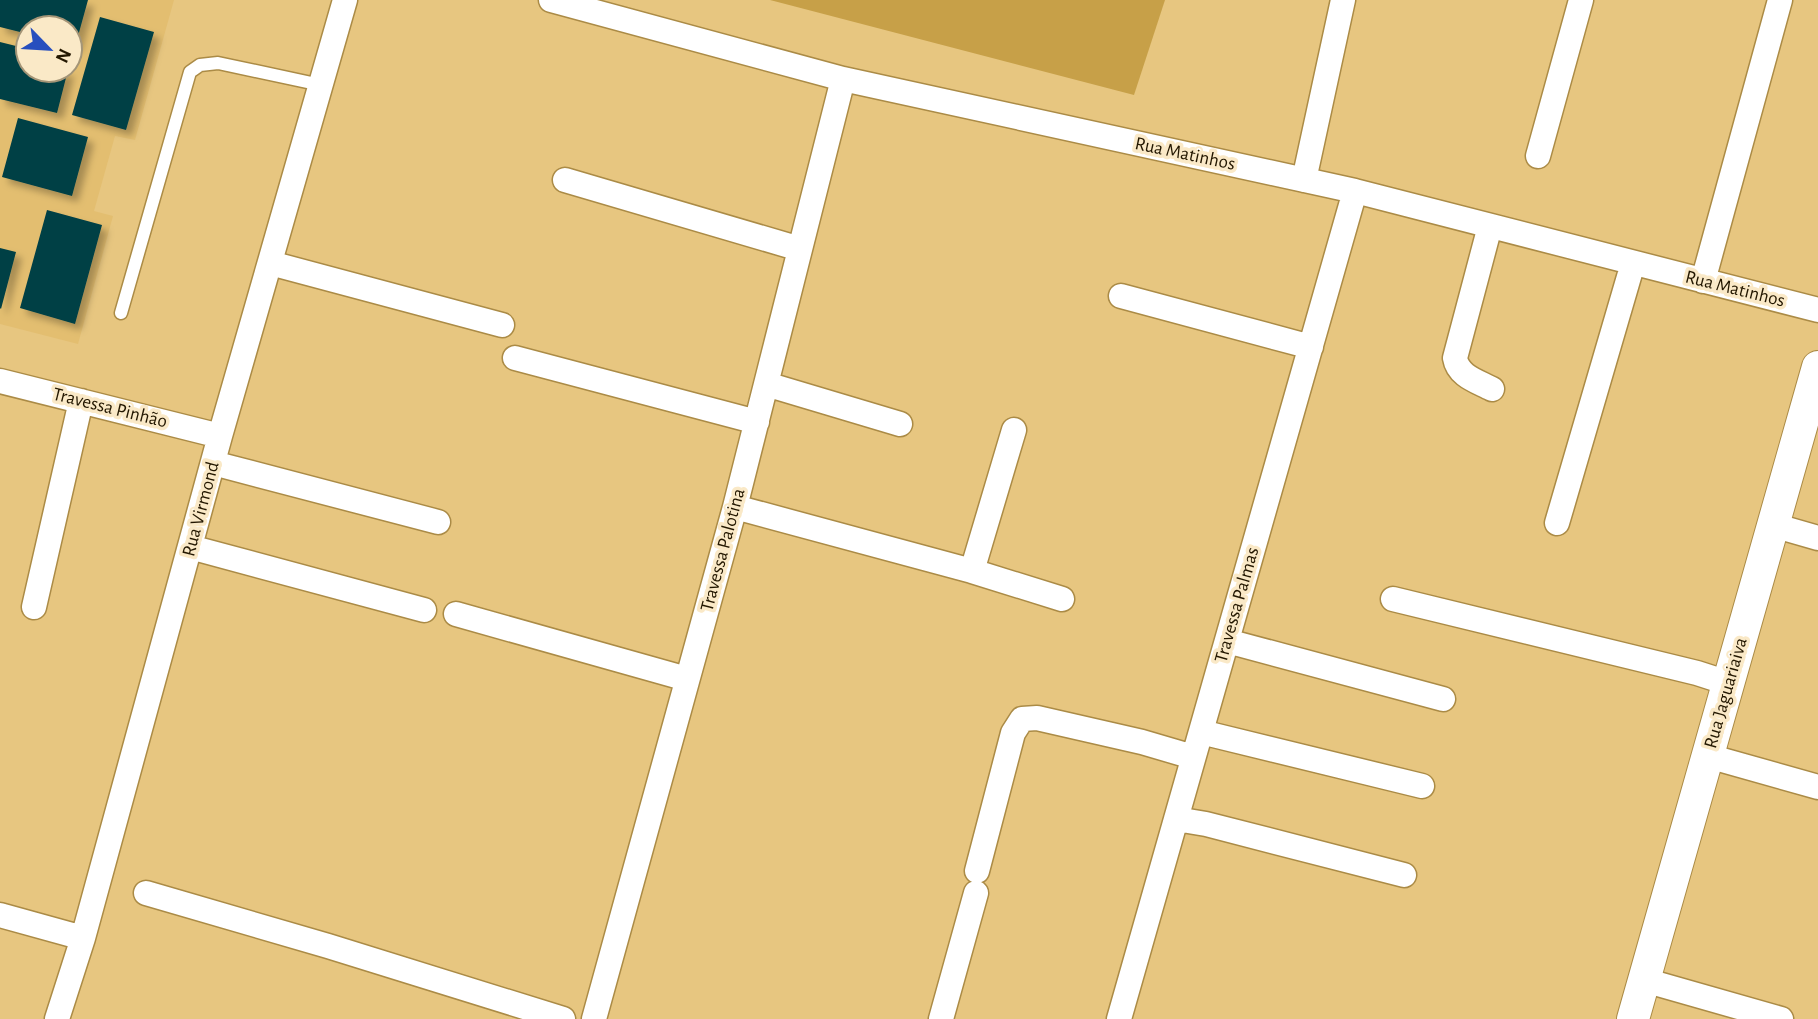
<svg xmlns="http://www.w3.org/2000/svg" width="1818" height="1019" viewBox="0 0 1818 1019" font-family="'Alegreya Sans',sans-serif">
<style>
.built{fill:#e3be70;fill-rule:evenodd}
.green{fill:#c7a048}
.building{fill:#003f45;filter:url(#shadow)}
.lines{fill:none;stroke-linecap:round;stroke-linejoin:round}
.service-casing{stroke:#ab8b46;stroke-width:15}
.minor-casing{stroke:#ab8b46;stroke-width:27}
.tertiary-casing{stroke:#ab8b46;stroke-width:34}
.service{stroke:#fff;stroke-width:12}
.minor{stroke:#fff;stroke-width:24}
.tertiary{stroke:#fff;stroke-width:32}
.labels{text-anchor:middle;dominant-baseline:central;stroke-width:7;stroke-linejoin:round;paint-order:stroke}
.street-label{font-size:19px;fill:#231700;stroke:#fae9c7}
</style>
<defs>
<filter id="shadow"><feDropShadow dx="6" dy="6" stdDeviation="3.5" flood-color="#0004"/></filter>
</defs>
<rect width="100%" height="100%" fill="#e7c680"/>
<path class="built" d="M0,0H174L135,140L115,136L94,211L113,216L78,344L0,324ZM28,28H70V70H28Z"/>
<path class="green" d="M770,0H1165L1134,95Z"/>
<path class="building" d="M0,0H88L75,47L70,45V28H28V34L0,27Z
M100,17L154,32L126,130L72,115Z
M0,42L28,49V70H68L57,113L0,99Z
M18,118L88,137L72,196L2,177Z
M47,210L102,225L75,324L20,308Z
M0,248L16,252L1,309L0,308Z"/>
<g class="lines">
<defs>
<path id="service" d="M121,313L190,72L200,65L218,63L321,85"/>
<path id="minor" d="M551,0L843,79L1355,191L1818,310
M1538,156L1581,0
M565,180L800,249
M1304,180L1343,0
M1490,226L1455,358C1458,376 1477,381 1492,389
M270,263L502,325
M1703,281L1780,0
M1121,296L1311,347
M515,358L757,422
M0,381L220,436
M766,384L900,424
M213,463L438,522
M735,507L972,571L1062,599
M1557,523L1633,263
M1773,525L1818,538
M190,547L424,610
M972,571L1014,430
M1393,599L1697,673L1728,683
M34,607L81,401
M456,614L687,679
M1227,641L1443,699
M1201,732L1422,786
M1708,756L1818,787
M1176,819L1206,824L1404,875
M977,871L1013,733L1022,719L1037,718L1142,742L1193,757
M146,893L328,946L563,1019
M0,915L83,938
M1644,980L1781,1019
M57,1019L83,938L220,436L345,0
M594,1019L735,507L843,79
M941,1019L976,893
M1119,1019L1355,191"/>
<path id="tertiary" d="M1633,1019L1818,367"/>
</defs>
<use href="#service" class="service-casing"/>
<use href="#minor" class="minor-casing"/>
<use href="#tertiary" class="tertiary-casing"/>
<use href="#service" class="service"/>
<use href="#minor" class="minor"/>
<use href="#tertiary" class="tertiary"/>
</g>
<g class="labels">
<g class="street-label">
<text transform="translate(1185 154) rotate(12)">Rua Matinhos</text>
<text transform="translate(1735 289) rotate(14)">Rua Matinhos</text>
<text transform="translate(110 408) rotate(14)">Travessa Pinhão</text>
<text transform="translate(201 509) rotate(-75)">Rua Virmond</text>
<text transform="translate(723 550) rotate(-75)">Travessa Palotina</text>
<text transform="translate(1237 605) rotate(-74)">Travessa Palmas</text>
<text transform="translate(1726 693) rotate(-74)">Rua Jaguariaiva</text>
</g>
</g>
<g transform="translate(49 49) rotate(115)"><circle r="33" fill="#fae9c7" stroke="#a49577" stroke-width="2"/>
<path d="M0-5L12 26L0 18L-12 26Z" fill="#274fbe"/>
<text y="-10" font-size="19" font-weight="bold" text-anchor="middle" fill="#231700">N</text>
</g>
</svg>
